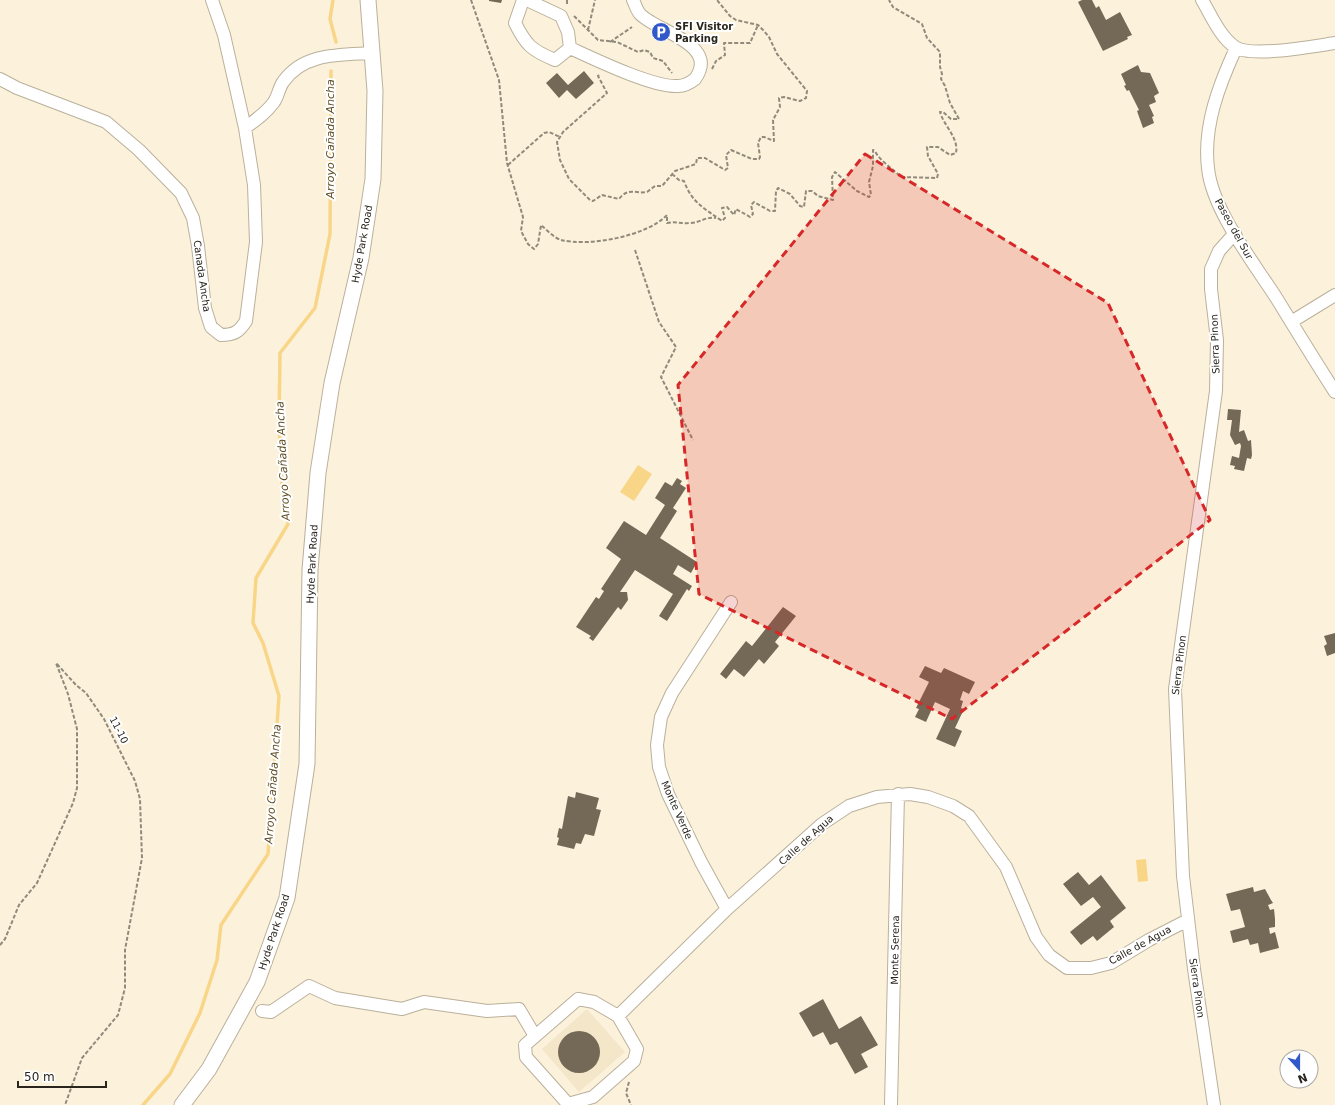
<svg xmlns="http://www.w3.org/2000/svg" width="1335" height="1105" viewBox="0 0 1335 1105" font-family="'DejaVu Sans',sans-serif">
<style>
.built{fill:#f4e6c9}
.water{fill:#f9d588}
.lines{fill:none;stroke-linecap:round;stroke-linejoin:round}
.stream{stroke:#f9d588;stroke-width:3.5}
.building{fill:#736956}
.minor-casing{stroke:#bab09b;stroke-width:14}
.major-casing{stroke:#bab09b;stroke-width:17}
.path{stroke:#918a7b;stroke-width:2;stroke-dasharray:4 2;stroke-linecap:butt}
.minor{stroke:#fff;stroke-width:12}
.major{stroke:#fff;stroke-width:15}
.marked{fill:#d62828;fill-opacity:0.2;stroke:#d62828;stroke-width:3;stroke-dasharray:8 5;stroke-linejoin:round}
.labels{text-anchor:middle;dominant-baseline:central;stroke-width:4;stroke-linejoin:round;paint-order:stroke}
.poi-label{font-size:10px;font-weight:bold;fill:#29251d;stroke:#fff;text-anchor:start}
.street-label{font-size:10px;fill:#29251d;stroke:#fff}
.water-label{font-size:11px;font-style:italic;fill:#5e4c22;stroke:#fff}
</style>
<rect width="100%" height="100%" fill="#fcf2dc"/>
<path class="built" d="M587,1009L625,1052L579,1092L542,1049Z"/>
<path class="water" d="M638,465L652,474L634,501L620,492Z
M1146,859L1148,881L1138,882L1136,860Z"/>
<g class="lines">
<path class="stream" d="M333,0L330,19L336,42
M143,1105L170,1074L200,1013L217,960L221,925L268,854L279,696L263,643L253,623L256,578L288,524L282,487L279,421L280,353L315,308L330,234L331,71"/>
</g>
<path class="building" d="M489,0H502L501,3L489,1Z
M1082,0H1092L1096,8L1099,6L1106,20L1120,12L1132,35L1127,37L1128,39L1103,51L1078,2Z
M1138,65L1141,72L1150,73L1159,93L1154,96L1156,102L1149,105L1154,116L1152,117L1154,123L1143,128L1137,111L1139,110L1129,90L1127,91L1124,86L1126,85L1121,74Z
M584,71L594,83L576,99L567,90L559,98L546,83L557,73L568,85Z
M1228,409L1241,410L1239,432L1244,430L1248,441L1251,440L1252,455L1251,459L1247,458L1244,471L1234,469L1235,466L1230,465L1232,456L1239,458L1241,446L1240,443L1235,445L1230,435L1232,420H1227Z
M677,478L682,481L680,484L686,488L673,508L677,511L660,538L697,562L691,573L678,565L673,574L692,586L689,591L687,589L667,621L659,616L673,594L635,570L620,592H627L628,600L621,610L618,607L593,641L589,638L591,636L576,627L596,597L599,599L604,591L601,589L621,559L606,548L624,521L646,535L665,505L655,498L665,482L672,486Z
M783,607L796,616L775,642L779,646L764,664L759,659L744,677L734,669L726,679L720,674L746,641L752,646Z
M1335,633V653L1327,656L1324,646L1327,644L1324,636Z
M925,666L941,673L944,668L975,682L969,694L963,691L960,700L963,701L961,708L964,709L955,728L962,731L955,747L936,739L950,709L935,702L926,722L915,717L919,709L916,708L929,682L919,677Z
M576,792L599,798L596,809L601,810L594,836L585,834L581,844L576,843L574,849L557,845L559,838L557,837L559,828L562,829L568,796L575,798Z
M1078,872L1089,885L1101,875L1126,908L1110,921L1114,927L1097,941L1093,936L1081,945L1070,932L1101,907L1093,897L1081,906L1063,884Z
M1253,887L1254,892L1265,889L1271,900L1273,903L1268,905L1270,910L1274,909L1275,919V927L1269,928L1270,934L1275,932L1279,948L1260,953L1258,943L1250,945L1248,939L1233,943L1230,931L1245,927L1240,909L1231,911L1226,894Z
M823,999L839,1029L861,1016L878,1045L861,1054L868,1067L855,1074L837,1042L830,1045L823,1032L813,1037L799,1013Z
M558 1052a21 21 0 1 1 42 0a21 21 0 1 1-42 0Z"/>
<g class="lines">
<defs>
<path id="minor" d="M523,0L515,23C526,45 531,50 555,60L570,48
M527,0L561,16L568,32L570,48
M1202,0C1211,15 1220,37 1235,47C1251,58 1315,46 1335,43
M570,48C594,59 654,88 678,86C685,86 690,83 695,79C720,44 657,32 640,14C637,11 635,4 633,0
M1236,48C1219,85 1203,126 1208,168C1212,210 1254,263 1277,299C1296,330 1315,361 1335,392
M0,79L17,88L106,122L139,150L181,193L193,218L198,246L205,308L211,327L221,335C234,335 239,332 246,321L256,242L254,185L245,128L224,35L212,0
M245,128C256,120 266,113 274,102C278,96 279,88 283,82C304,52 341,55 373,53
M1291,322L1335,295
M727,909L701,862L668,794L659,767L657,745L661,717L672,693L731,602
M578,999L594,1002L618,1016L637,1049L634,1061L593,1097L568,1104L526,1057L525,1045Z
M262,1011L271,1012L309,986L335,998L402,1009L424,1002L487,1011L519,1009L535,1036
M618,1016L727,909L822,824L849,806L877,797L910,794L928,797L953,806L969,816L1006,867L1036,937L1049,955L1067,968H1091L1111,963L1149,940L1188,920
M891,1105L898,794
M1214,1105L1194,969L1183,876L1175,689L1216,391L1217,340L1211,289V269L1219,251L1235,233"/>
<path id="major" d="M182,1105L209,1069L257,982L287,898L307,764L310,570L318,473L332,383L361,258L373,179L375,91L368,0"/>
</defs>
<use href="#minor" class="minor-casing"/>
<use href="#major" class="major-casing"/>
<path class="path" d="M471,0L499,80L507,163L523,217L521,231L528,244L534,249L538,244L541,225C547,230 554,238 561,240C589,247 647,236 667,215V223C675,221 682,224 690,223C700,223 706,216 716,218
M567,0V6
M574,16L598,40L617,42L638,52L644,50L650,52L653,58L663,61L672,73
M588,30L595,0
M610,42L632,27
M712,69L716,61L725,55L724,43H750L758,25
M599,75L598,76L607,93L563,132L557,142L560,160L569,179L590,200L593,201L602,195L619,199C628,187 636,194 647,192L655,186H662L675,171L696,164L697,158H705L725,170L728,168L726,155L731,150L752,159H759L760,157L758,143L761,137H764L774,141L773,120L780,107L779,98L784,97L800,101L806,98L807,91L777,54L769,37L764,31L758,25L736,20L730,16L717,0
M508,165L544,133L549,132L560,137
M672,174L679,180L684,181C692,203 704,208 722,221L725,218L722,208L727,207L734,215L736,209L750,217L753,214L751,205L754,202L770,211H775L776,191L778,188L790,194L800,206L804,207L806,191H812L818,196L833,200L832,177L835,172L857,191L869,197L871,195L869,182L873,166V150L875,151C879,160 893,169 901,177L937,178L938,174L928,156L927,147H938L950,155L956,153C959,138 944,126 940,112H943L951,119H959L950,103L945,86L941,79L942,74L940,67V52L927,38L922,24L893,7L889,0
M635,250L659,322L676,347L661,377L693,440
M0,945L5,939L19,905L37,883L73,803L77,788V729L68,694L56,663L76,685L86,693L104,719L135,781L140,799L142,858L125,950V988L118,1015L82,1058L65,1105
M629,1082L626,1093L631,1105"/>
<use href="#minor" class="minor"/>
<use href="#major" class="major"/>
</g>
<path class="marked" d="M865,154L1108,303L1210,520L952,719L699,594L678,385Z"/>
<defs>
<symbol id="parking-disc" viewBox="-11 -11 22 22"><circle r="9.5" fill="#3259c9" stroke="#fff"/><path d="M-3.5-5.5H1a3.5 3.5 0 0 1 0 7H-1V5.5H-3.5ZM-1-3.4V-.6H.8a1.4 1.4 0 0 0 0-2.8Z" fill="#fff"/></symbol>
</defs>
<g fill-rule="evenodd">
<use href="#parking-disc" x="650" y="21" width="22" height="22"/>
</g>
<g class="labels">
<g class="poi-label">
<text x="675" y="26">SFI Visitor<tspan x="675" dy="12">Parking</tspan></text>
</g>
<g class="street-label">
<text transform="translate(1234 229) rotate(61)">Paseo del Sur</text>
<text transform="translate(362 244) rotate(-80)">Hyde Park Road</text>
<text transform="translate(202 276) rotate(82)">Canada Ancha</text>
<text transform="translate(1215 344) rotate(-92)">Sierra Pinon</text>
<text transform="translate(312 564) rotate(-87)">Hyde Park Road</text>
<text transform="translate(1179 665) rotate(-83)">Sierra Pinon</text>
<text transform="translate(119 730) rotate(63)">11-10</text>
<text transform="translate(677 810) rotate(66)">Monte Verde</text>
<text transform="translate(806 840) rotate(-42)">Calle de Agua</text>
<text transform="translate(274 932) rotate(-72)">Hyde Park Road</text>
<text transform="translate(1140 945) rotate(-29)">Calle de Agua</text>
<text transform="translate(895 950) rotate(-89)">Monte Serena</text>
<text transform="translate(1197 988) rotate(82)">Sierra Pinon</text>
</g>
<g class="water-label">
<text transform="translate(330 139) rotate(-90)">Arroyo Cañada Ancha</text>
<text transform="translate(283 461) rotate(-93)">Arroyo Cañada Ancha</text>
<text transform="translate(273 784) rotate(-86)">Arroyo Cañada Ancha</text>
</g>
</g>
<g transform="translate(1299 1069) rotate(159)"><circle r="19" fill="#ffffff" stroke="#a9a8a5"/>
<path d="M0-3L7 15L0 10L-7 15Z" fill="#3259c9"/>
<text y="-6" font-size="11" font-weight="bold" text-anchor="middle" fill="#29251d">N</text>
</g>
<path d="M18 1081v6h88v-6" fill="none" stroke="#29251d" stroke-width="2"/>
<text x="24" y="1081" font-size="12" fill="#29251d" stroke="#ffffff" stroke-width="3" paint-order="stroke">50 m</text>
</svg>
